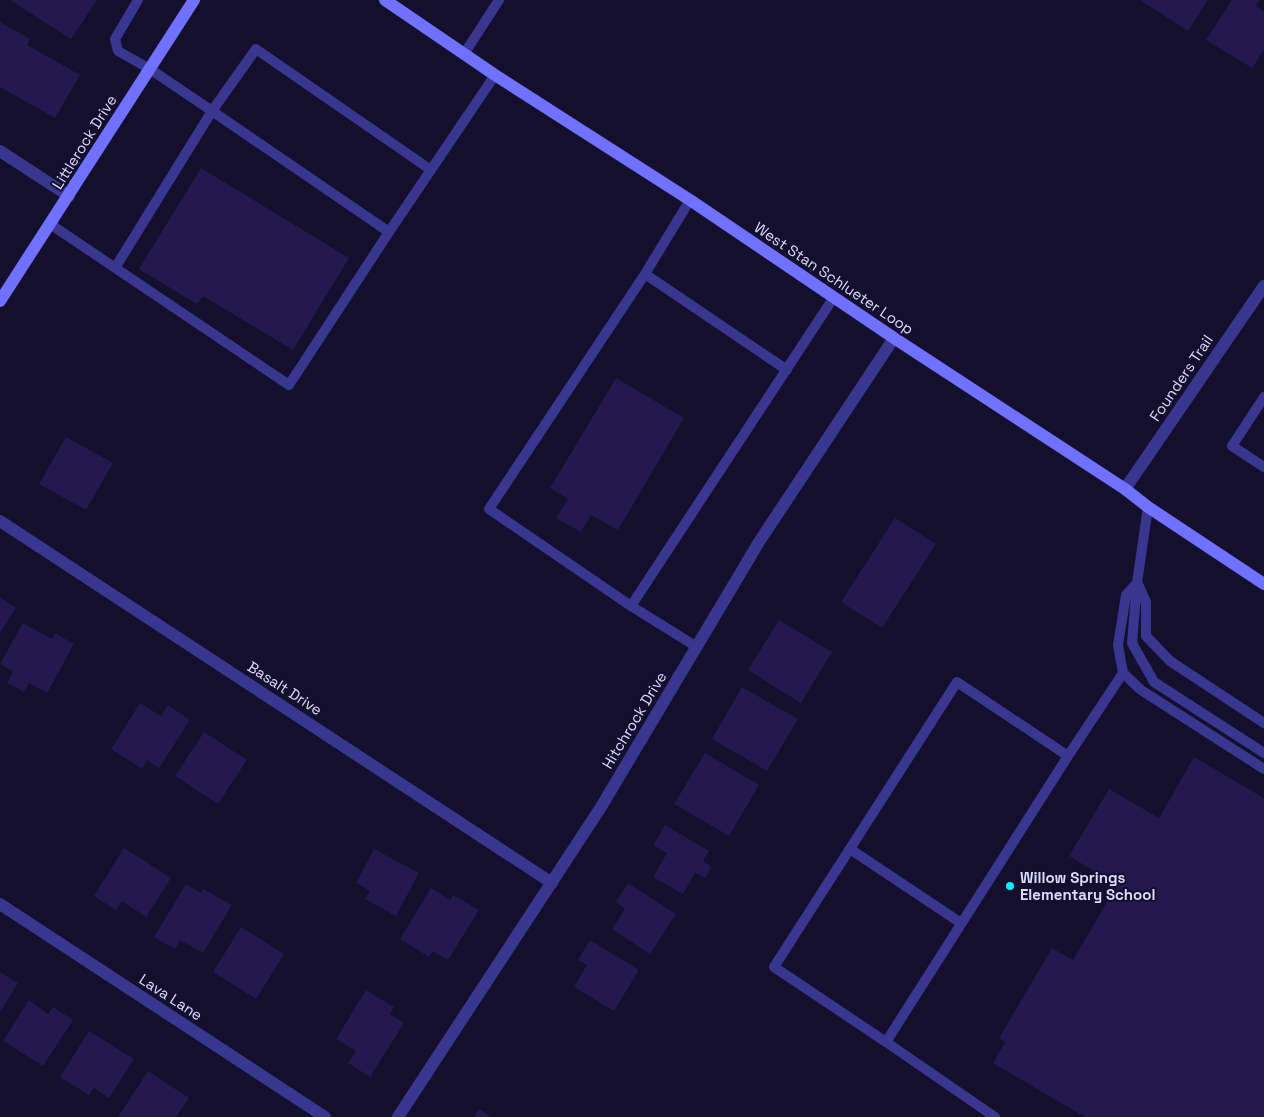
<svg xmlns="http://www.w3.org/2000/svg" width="1264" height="1117" viewBox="0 0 1264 1117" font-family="'Space Grotesk',sans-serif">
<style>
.building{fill:#23194f}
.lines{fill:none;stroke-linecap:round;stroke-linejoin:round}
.lane{stroke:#38368f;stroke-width:10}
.street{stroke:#38368f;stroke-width:12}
.secondary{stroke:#7171ff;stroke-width:12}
.poi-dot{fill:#06ecff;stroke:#130f2c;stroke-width:2}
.labels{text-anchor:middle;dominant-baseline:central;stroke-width:4;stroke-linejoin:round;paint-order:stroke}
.street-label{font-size:15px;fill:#dddaff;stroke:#130f2c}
.poi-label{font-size:15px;font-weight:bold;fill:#dddaff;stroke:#130f2c;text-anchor:start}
</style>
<rect width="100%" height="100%" fill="#130f2c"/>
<path class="building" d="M10,0H97L71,39Z
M1140,0H1208L1188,31Z
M1232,0H1260L1256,6L1264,12V50L1252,68L1206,40Z
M0,22L30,39L27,45L80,75L55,118L0,87Z
M201,168L349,258L293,350L203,296L197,304L139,269Z
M616,378L684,418L618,530L591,515L581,532L556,518L568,499L550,488Z
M66,437L113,463L86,510L39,484Z
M895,518L936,544L882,628L841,602Z
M0,597L16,608L0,633Z
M779,620L832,652L801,703L748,670Z
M23,623L52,639L55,633L74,644L47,693L29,683L24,692L7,683L13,671L0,664Z
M742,687L798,719L767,771L712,739Z
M140,703L161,716L168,705L190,720L159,768L147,760L142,769L111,749Z
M204,732L247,760L218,804L175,776Z
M705,753L759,785L729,836L674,804Z
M1194,757L1264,798V1117H1085L993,1063L1005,1042L999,1038L1052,948L1073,960L1117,885L1069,856L1109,789L1159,818Z
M665,825L709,851L703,861L712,867L705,878L695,873L683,894L653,877L667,853L653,845Z
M124,848L171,878L146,917L122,901L116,910L94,896Z
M374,849L419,873L396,916L365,899L370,891L356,883Z
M628,883L676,914L650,954L612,929L625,909L616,902Z
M186,884L201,893L203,889L232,905L203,953L180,940L175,949L154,937Z
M431,888L450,900L453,895L479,910L448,960L433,951L429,957L400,939Z
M241,927L284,954L256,999L213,972Z
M590,940L639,970L614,1011L574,987L587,965L578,960Z
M0,972L18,983L0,1012Z
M366,990L394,1007L390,1014L404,1023L370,1077L348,1063L356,1051L336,1039Z
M29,1000L48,1014L53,1007L73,1020L43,1066L3,1041Z
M89,1031L134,1059L109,1098L94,1088L89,1095L60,1077Z
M148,1071L189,1098L176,1117H118Z
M479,1109L492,1117H474Z"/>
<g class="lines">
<path class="lane" d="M464,54L499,0
M690,200L645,274L489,509L631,606L834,297
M50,224L289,385L389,232L495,75
M389,232L212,111L256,49L431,170
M115,268L212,111L150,69L118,51L115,39L138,0
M645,274L787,370
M1264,397L1232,446L1264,467
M1148,507L1137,583L1126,595L1118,645L1123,673L1141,690L1264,769
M1137,583L1132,643L1154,682L1264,753
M1138,584L1146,602V636L1170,661L1264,723
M631,606L697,647
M850,849L961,923
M886,1042L774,967L957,682L1068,756
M995,1117L886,1042L1068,756L1123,673"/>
<path class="street" d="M0,151L69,196
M1125,489L1264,286
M0,521L552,883
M0,904L325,1117
M398,1117L601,807L759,542L894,338"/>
<path class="secondary" d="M385,0L495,75L690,200L894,338L1125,489L1148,507L1264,584
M0,301L194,0"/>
</g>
<circle class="poi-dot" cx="1010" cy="886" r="5"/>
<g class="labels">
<g class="street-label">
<text transform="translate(84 142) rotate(-58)">Littlerock Drive</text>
<text transform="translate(834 278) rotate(34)">West Stan Schlueter Loop</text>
<text transform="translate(1181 378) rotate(-56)">Founders Trail</text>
<text transform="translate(285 688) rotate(33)">Basalt Drive</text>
<text transform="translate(634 720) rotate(-59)">Hitchrock Drive</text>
<text transform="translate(171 997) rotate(33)">Lava Lane</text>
</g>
<g class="poi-label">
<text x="1020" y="877">Willow Springs<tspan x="1020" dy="17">Elementary School</tspan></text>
</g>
</g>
</svg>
